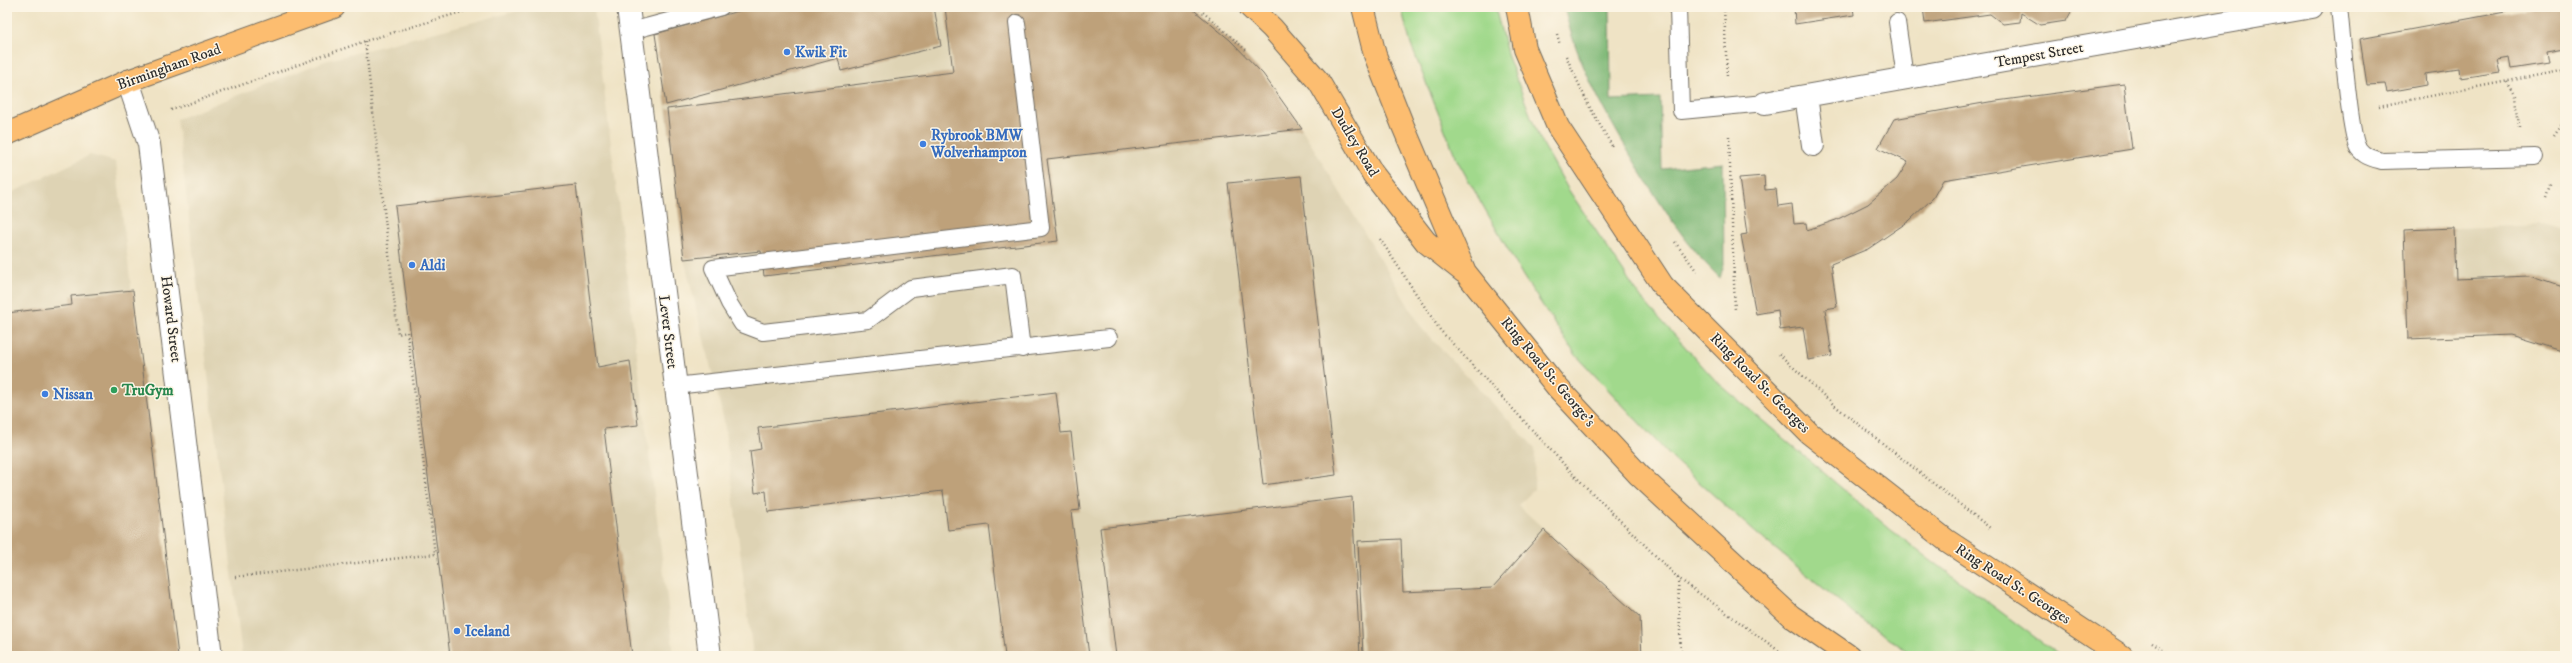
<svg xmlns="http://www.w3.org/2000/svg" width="2572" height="663" viewBox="0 0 2572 663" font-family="'IM FELL DW Pica',serif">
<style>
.built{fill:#ded3b4}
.green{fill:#a1d98c;stroke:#66825c}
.forest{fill:#80b978;stroke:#567252}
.building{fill:#bea17a}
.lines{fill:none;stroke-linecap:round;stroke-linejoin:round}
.lane-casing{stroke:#706b61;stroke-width:18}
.street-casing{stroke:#706b61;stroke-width:24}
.highway-casing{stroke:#706b61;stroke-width:24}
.path{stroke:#706b61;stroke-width:2.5;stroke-dasharray:1 3;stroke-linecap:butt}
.lane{stroke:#fff;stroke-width:16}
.street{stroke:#fff;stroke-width:22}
.highway{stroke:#fcbd6f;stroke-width:22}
.shop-dot{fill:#3f7fe0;stroke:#fcf5e5;stroke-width:1.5}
.leisure-dot{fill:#2e9e5b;stroke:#fcf5e5;stroke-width:1.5}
.labels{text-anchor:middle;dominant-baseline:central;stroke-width:3;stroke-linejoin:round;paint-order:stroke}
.shop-label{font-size:15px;font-weight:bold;fill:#366cbe;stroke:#fcf5e5;text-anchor:start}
.street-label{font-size:15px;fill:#2b2b2b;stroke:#fcf5e5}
.leisure-label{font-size:15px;font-weight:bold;fill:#27864d;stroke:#fcf5e5;text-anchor:start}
</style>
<rect width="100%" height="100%" fill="#fcf5e5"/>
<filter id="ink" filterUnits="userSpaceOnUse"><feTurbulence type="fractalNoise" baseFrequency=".025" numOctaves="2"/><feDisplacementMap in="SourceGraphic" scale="8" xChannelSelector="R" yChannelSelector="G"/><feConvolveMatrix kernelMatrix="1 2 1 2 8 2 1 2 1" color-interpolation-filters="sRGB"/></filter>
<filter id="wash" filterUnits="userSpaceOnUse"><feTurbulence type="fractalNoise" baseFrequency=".012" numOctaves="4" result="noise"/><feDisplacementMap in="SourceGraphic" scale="16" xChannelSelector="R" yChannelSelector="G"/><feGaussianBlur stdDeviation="0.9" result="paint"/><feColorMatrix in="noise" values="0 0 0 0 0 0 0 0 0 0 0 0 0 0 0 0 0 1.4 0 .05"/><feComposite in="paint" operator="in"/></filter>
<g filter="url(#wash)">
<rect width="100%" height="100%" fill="#efe3c5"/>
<path class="built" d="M532,7H594L674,656H242L177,119L325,61Z
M653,7L1191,8L1230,40L1263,74L1302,129L1423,330L1535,448L1534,490L1518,505L1640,617L1642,656H753L724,421L684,259Z
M90,155L116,162L175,656H7V195Z
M2541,225L2565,232V352L2510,335L2408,339L2404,230Z"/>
<path class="green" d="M1401,7H1495L1508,57L1538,135L1568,189L1641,298L1716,381L1891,530L2060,656H1914L1856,615L1756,533L1672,458L1575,354L1523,276L1457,160L1411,45Z"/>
<path class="forest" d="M1564,7H1610L1611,100L1660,98L1662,169L1723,163L1724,264L1720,278C1686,246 1661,205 1637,166C1607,116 1577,65 1564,7Z"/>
<g id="blocks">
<path class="building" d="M753,7H934L941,46L841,71L838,58L666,105L655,34Z
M945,7H1190L1230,40L1263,74L1302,129L1047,159L1058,241L764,276L761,251L684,259L667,109L953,72Z
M1794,7H1853L1854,15L1795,24Z
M1923,7H2074L2066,21L2040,25L2021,13L2020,22L2003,24L1990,14L1925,23Z
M2082,7H2102V8L2086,10Z
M2532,7H2565V49L2547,52L2549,63L2511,69L2509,58L2497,60L2500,72L2460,78L2459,69L2425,74L2426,85L2387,92L2385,84L2367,85L2360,39Z
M2124,84L2132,149L1943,180L1933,198L1909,221L1868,249L1831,264L1837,307L1825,309L1832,356L1808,360L1803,327L1780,330L1778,310L1756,314L1741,235L1747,234L1739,178L1764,176L1765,190L1776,189L1778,206L1792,204L1794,224L1806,223L1807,230L1836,220L1868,204L1897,179L1908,162L1878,148L1894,119L1989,102Z
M1301,176L1336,475L1263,485L1228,183Z
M576,185L598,367L630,361L638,425L604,429L632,656H450L395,206Z
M2454,228L2456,279L2529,276L2565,288V352L2510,335L2408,339L2404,230Z
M133,290L178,656H7V313L72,305L71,296Z
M1056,392L1061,433L1071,432L1080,510L1071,511L1089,656H1005L989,525L948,530L943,491L768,512L766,491L755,493L750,451L761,449L758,428Z
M1352,497L1360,656H1116L1100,528Z
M1544,530L1640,617L1642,656H1363L1358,541L1401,539L1403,592L1492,588Z"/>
</g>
</g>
<g filter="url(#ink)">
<use href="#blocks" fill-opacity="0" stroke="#706b61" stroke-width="1"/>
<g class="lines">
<defs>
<path id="lane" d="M1678,7L1681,111L1765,103
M2339,7C2342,31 2349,133 2358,148C2365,157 2371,158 2382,161L2535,157
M1897,22L1905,77
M1017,23L1041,228L713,268L729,303L742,324L763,332L868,320L911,288L1013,275L1022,349
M631,31L721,7
M675,386L1109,338"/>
<path id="street" d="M628,7L710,656
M128,81L149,144L211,656
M1806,96L1813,145
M1765,103L2312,7"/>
<path id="highway" d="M1250,7L1272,28L1319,82L1373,174L1426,242L1464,272
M1363,7L1375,55L1403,126L1465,272L1557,387L1639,475L1791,616L1849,656
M1517,7L1525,49L1558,127L1663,286L1809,433L1946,540L2122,656
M7,134L128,81L334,7"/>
</defs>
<use href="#lane" class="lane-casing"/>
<use href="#street" class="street-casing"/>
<use href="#highway" class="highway-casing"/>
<path class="path" d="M1197,7L1246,50
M1724,7L1727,77
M1557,34L1560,45
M1566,56L1588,104L1612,146
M2507,82L2516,96L2519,128
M2379,106L2565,70
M171,110L365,41L478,7
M1729,136L1735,311
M2554,136L2565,120
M2546,197L2551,182
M1380,239L1440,330L1571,472L1678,578L1786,656
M1675,242L1698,273
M1779,354L1834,405L1990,528
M235,577L435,554L407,332L398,334L365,41
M1678,578L1681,656
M2152,643L2172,656"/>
<use href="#lane" class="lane"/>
<use href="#street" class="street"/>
<use href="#highway" class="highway"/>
</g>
</g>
<g class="shop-dot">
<circle cx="787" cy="52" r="4"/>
<circle cx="923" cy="144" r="4"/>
<circle cx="412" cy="265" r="4"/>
<circle cx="45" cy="394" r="4"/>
<circle cx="457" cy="631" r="4"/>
</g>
<circle class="leisure-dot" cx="114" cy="390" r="4"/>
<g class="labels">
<g class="shop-label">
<text x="795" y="52">Kwik Fit</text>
<text x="931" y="135">Rybrook BMW<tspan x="931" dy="17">Wolverhampton</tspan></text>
<text x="420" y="265">Aldi</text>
<text x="53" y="394">Nissan</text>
<text x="465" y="631">Iceland</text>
</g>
<g class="street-label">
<text transform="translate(2039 55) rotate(-10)">Tempest Street</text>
<text transform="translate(169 67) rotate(-20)">Birmingham Road</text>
<text transform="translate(1355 142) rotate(59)">Dudley Road</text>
<text transform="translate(171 319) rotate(83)">Howard Street</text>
<text transform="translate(668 332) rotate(83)">Lever Street</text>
<text transform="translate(1548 372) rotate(50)">Ring Road St. George's</text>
<text transform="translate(1760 383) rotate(45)">Ring Road St. Georges</text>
<text transform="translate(2013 584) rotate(33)">Ring Road St. Georges</text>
</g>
<g class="leisure-label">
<text x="122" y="390">TruGym</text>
</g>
</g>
<rect width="2572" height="663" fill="none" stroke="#fcf5e5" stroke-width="24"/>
</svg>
